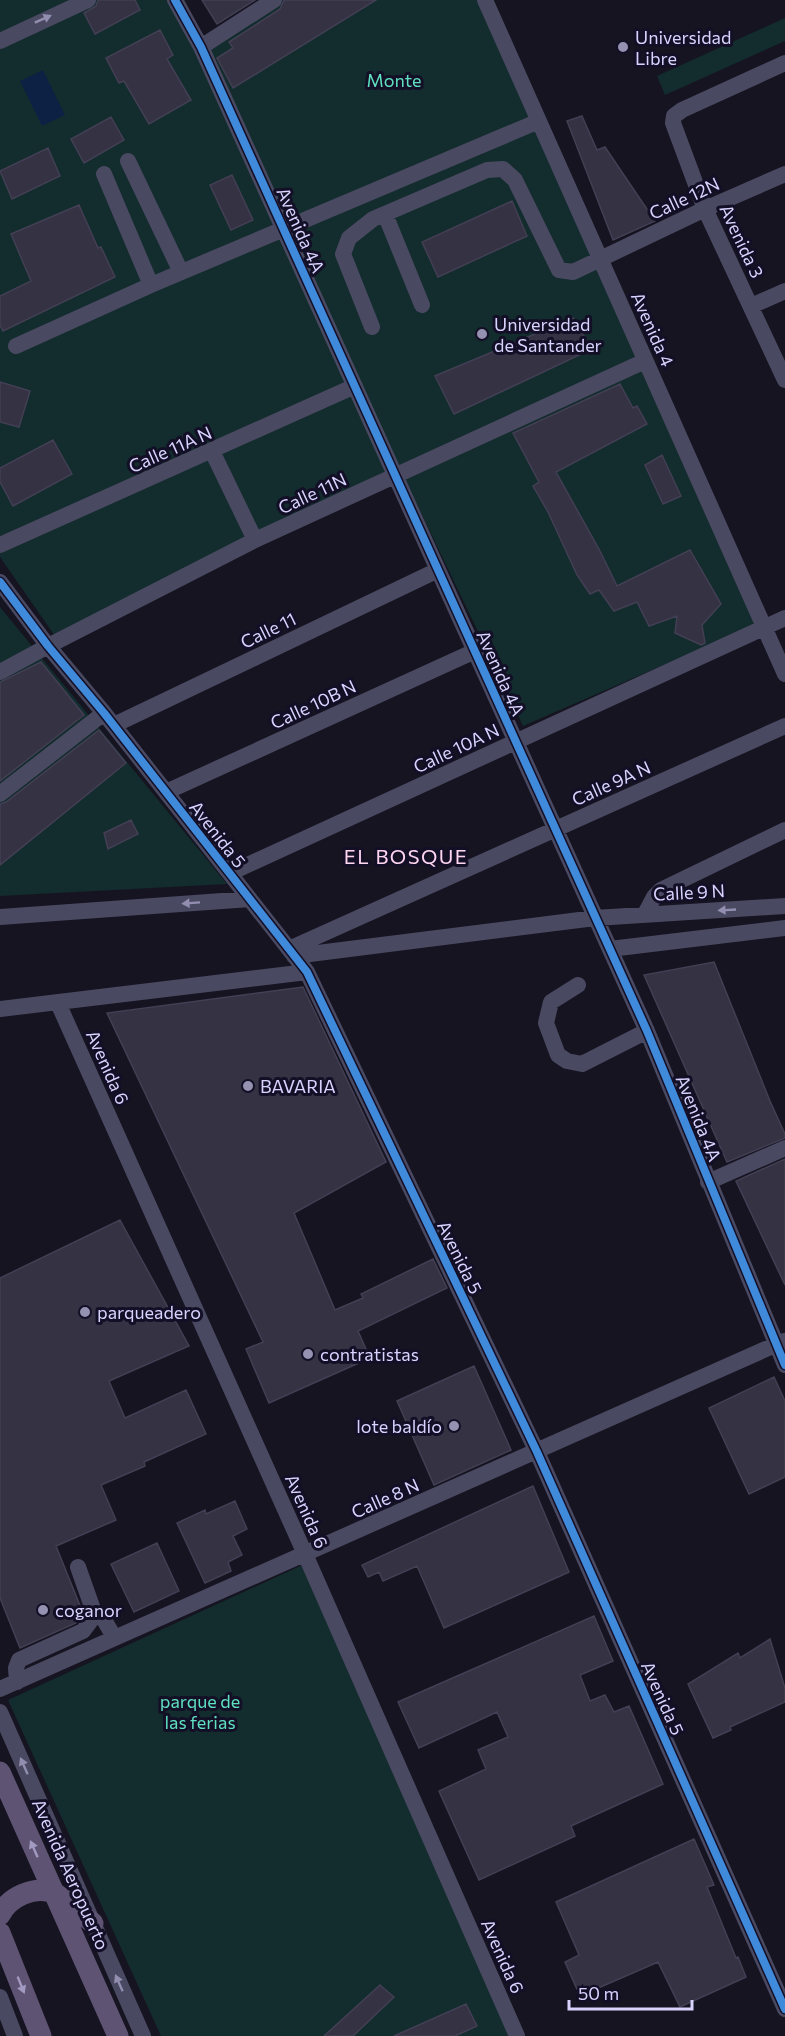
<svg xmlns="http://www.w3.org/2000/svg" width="785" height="2036" viewBox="0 0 785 2036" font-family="Commissioner,sans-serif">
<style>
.green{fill:#132c2d}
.water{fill:#0d2144}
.building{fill:#343243;stroke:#433f54;stroke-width:1.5}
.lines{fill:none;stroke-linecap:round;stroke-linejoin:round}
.minor{stroke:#4a4962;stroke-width:16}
.major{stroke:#5e5373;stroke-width:21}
.cycleway-casing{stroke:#130f26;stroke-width:11}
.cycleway{stroke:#408adc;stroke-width:8}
.oneway{fill:#928eb0}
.oneway2{fill:#a29ac0}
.poi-dot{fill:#9591b1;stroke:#130f26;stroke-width:2}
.labels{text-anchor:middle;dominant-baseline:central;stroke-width:6;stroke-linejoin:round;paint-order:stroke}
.poi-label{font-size:18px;fill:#d9d4ff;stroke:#130f26;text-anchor:start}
.park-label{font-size:18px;fill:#5fe0c0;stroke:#130f26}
.street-label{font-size:18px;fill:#d9d4ff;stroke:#130f26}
.neighbourhood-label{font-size:20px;letter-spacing:1.5px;fill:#ffd6f0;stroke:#130f26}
</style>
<rect width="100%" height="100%" fill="#161421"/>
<path class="green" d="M0,0H175L201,47L274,0H485L765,621L523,726L404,477L57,639L0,557Z
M785,18V41L665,95L657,76Z
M0,607L227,884L0,896Z
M309,1562L525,2036H161L8,1700Z"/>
<path class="water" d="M43,70L65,115L42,126L20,81Z"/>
<path class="building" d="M98,0H135L140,10L95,34L84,13L96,6Z
M202,0H255L217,24Z
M284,0H376L233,88L217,58L233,48L229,42L280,9Z
M160,30L173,55L167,59L191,100L149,124L124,81L119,83L106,58Z
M582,116L597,150L605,147L655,221L613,240L567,121Z
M111,117L124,140L84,163L71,139Z
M48,148L60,176L12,199L0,171Z
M232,175L253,220L231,230L210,185Z
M512,201L527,236L438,277L422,242Z
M79,205L98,248L101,247L115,277L3,331L0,325V296L31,281L11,234Z
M573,318L592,349L454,414L435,376Z
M0,382L30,391L19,427L0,422Z
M620,384L633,408L637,406L647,424L556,472L600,551L617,586L690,550L721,604L702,625L705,643L701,645L675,633L677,616L649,626L637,602L614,611L599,590L590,594L577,575L548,512L533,486L539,482L513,433Z
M53,440L72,474L13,506L0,482V468Z
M662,455L681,496L663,504L645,465Z
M41,662L84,715L0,781V682Z
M99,730L126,763L0,865V804L6,802Z
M131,820L138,834L108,849L104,833Z
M714,962L770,1101L785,1134V1138L727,1162L644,975Z
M303,987L386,1162L294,1213L335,1310L363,1298L361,1294L433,1259L447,1288L358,1331L370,1358L269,1403L246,1349L263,1342L107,1013Z
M785,1159V1285L736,1181Z
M120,1220L189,1346L109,1381L125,1418L186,1390L206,1434L144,1462L145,1466L101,1485L116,1520L56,1546L83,1613L76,1623L20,1648L0,1598V1278Z
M474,1366L511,1450L434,1485L397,1401Z
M774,1377L785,1401V1477L749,1494L709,1408Z
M533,1486L569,1572L444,1628L417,1566L383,1581L379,1572L368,1577L362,1565Z
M235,1501L247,1529L233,1536L242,1555L228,1562L231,1571L205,1583L177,1523L205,1510L206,1514Z
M157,1543L179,1591L134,1612L111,1564Z
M594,1616L613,1661L580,1675L590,1701L605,1695L614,1712L629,1706L663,1784L571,1826L575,1836L479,1880L439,1791L486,1769L478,1750L508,1737L497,1712L419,1748L398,1702Z
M770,1639L785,1688V1702L730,1727L731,1730L713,1738L688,1684L738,1653L740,1658Z
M694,1839L714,1885L707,1887L736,1958L738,1957L746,1977L680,2007L658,1962L580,1996L565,1962L579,1955L556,1902Z
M380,1985L394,1997L353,2036H324Z
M466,2004L477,2026L455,2036H394Z"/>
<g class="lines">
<path class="minor" d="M175,0L201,47L647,1031L785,1365
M485,0L785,674
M0,41L88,0
M201,47L274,0
M785,63L682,110L674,116L673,123L705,209L785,380
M128,161L181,272
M104,174L151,285
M385,214L422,305
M751,306L785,291
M372,327L343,254L349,238L373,219L487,170L503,169L515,180L559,270L573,272L705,209L785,174
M16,346L151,285L539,121
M212,451L255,540
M0,545L355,386
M0,582L48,646L104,713L307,972L537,1452L785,2009
M0,672L48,646L255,540L645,361
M114,725L438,570
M166,792L475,651
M0,794L104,713
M230,873L785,618
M645,914L654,897L661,890L785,830
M0,917L250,899
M289,949L785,726
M610,949L785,928
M294,956L595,918L785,906
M578,985L551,1002L546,1023L558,1055L567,1061L582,1064L647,1031
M58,1003L305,1554L517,2036
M0,1009L307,972
M708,1182L785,1148
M95,1615L103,1618L114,1637
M17,1682L16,1668L19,1660L83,1631L95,1615L78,1567
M0,1689L784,1341
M0,1712L143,2036
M0,1997L15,2036"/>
<path class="major" d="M0,1772L118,2036
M0,1915C9,1897 34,1885 54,1893C64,1898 83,1916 93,1923
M0,1933L41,2036"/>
<defs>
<path id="cycleway" d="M175,0L201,47L647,1031L785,1365
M0,582L48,646L104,713L307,972L537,1452L785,2009"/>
</defs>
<use href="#cycleway" class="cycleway-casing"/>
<use href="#cycleway" class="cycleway"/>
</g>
<defs><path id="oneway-solid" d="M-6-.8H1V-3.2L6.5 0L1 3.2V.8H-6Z" transform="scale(1.5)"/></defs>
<g class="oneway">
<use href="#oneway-solid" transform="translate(43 19) rotate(-24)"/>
<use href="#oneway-solid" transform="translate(191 903) rotate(176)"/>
<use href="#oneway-solid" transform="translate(727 910) rotate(177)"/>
<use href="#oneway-solid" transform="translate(24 1766) rotate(-114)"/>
<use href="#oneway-solid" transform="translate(119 1983) rotate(-114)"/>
</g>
<g class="oneway2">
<use href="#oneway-solid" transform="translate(34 1849) rotate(-114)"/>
<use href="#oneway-solid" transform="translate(21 1985) rotate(68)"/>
</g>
<g class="poi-dot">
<circle cx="623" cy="47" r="6"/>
<circle cx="482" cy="334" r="6"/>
<circle cx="248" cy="1086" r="6"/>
<circle cx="85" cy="1312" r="6"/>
<circle cx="308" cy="1354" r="6"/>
<circle cx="454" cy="1426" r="6"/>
<circle cx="43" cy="1610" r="6"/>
</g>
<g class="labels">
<g class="poi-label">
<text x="635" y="37">Universidad<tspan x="635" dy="21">Libre</tspan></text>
<text x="494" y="324">Universidad<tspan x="494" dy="21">de Santander</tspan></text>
<text x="260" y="1086">BAVARIA</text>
<text x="97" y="1312">parqueadero</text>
<text x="320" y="1354">contratistas</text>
<text x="442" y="1426" text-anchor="end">lote baldío</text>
<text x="55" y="1610">coganor</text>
</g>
<g class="park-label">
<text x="394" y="80">Monte</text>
<text x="200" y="1701">parque de<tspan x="200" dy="21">las ferias</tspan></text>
</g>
<g class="street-label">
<text transform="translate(684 198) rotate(-25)">Calle 12N</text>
<text transform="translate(301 230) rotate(66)">Avenida 4A</text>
<text transform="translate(742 241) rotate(65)">Avenida 3</text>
<text transform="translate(653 329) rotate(66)">Avenida 4</text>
<text transform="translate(170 449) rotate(-24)">Calle 11A N</text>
<text transform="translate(312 493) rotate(-25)">Calle 11N</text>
<text transform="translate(268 630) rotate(-26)">Calle 11</text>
<text transform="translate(501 673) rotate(66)">Avenida 4A</text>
<text transform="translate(313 704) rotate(-25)">Calle 10B N</text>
<text transform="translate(456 748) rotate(-25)">Calle 10A N</text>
<text transform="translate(611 783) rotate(-24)">Calle 9A N</text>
<text transform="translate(218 834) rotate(52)">Avenida 5</text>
<text transform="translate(689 892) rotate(-3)">Calle 9 N</text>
<text transform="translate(108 1067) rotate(66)">Avenida 6</text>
<text transform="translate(699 1118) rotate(68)">Avenida 4A</text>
<text transform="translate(460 1257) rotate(64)">Avenida 5</text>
<text transform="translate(385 1498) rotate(-24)">Calle 8 N</text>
<text transform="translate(307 1511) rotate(66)">Avenida 6</text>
<text transform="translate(663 1698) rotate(66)">Avenida 5</text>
<text transform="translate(71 1874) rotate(66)">Avenida Aeropuerto</text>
<text transform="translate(503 1956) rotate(66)">Avenida 6</text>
</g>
<g class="neighbourhood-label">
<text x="406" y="856">EL BOSQUE</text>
</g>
</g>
<path d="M569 2000v9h123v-9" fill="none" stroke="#d9d4ff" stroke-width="3"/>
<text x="578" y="2000" font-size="18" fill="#d9d4ff" stroke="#130f26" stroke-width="4.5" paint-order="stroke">50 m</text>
</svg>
